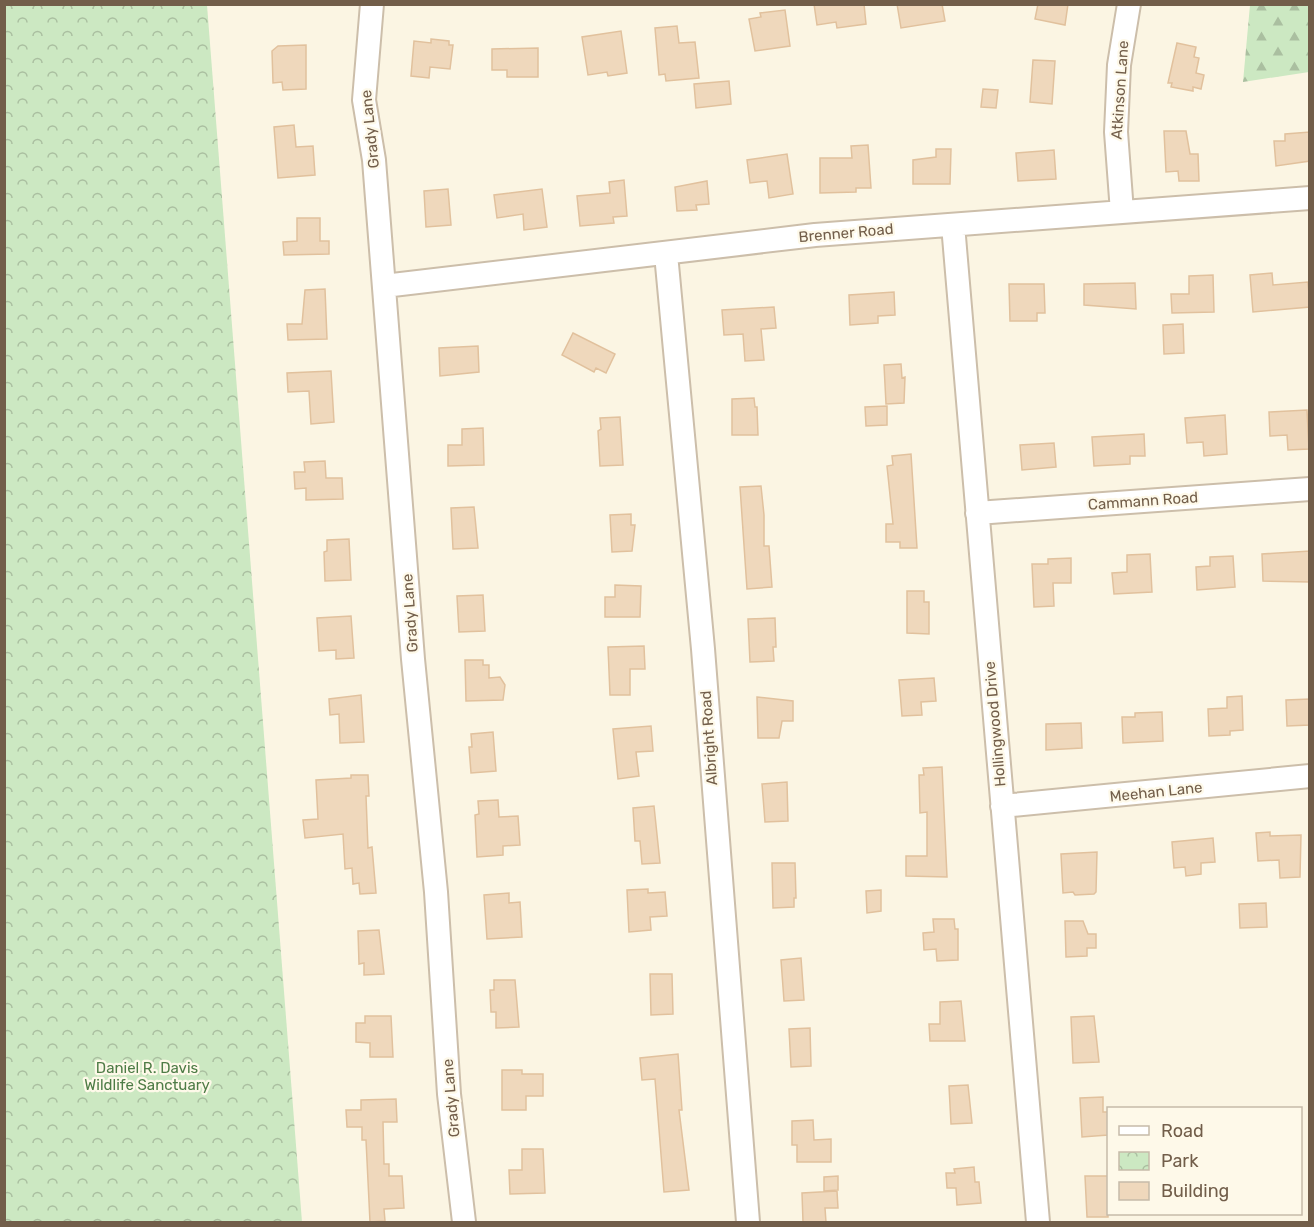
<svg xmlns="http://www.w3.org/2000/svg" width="1314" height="1227" viewBox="0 0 1314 1227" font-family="Rubik,sans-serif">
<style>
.forest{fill:url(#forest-firs)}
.park{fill:url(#park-crowns)}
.building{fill:#efd8bc;stroke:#e1c19d;stroke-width:1.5}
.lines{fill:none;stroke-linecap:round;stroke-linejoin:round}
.minor-casing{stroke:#ccbeaa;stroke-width:26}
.minor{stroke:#fff;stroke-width:22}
.labels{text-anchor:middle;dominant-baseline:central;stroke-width:4.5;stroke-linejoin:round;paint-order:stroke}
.street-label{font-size:15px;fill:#725e4a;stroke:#fef9e9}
.park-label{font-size:15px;fill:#4e7c46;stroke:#fef9e9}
</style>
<defs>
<pattern id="forest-firs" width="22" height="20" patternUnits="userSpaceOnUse" patternTransform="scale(1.5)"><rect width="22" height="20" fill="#cce8c2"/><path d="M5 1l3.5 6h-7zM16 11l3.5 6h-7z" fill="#aabfa0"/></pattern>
<pattern id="park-crowns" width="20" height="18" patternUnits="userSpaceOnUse" patternTransform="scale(1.5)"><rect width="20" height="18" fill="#cce8c2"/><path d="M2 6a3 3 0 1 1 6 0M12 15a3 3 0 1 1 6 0" fill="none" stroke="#aabfa0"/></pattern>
</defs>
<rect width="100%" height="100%" fill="#fbf5e3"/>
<path class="forest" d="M1250,5H1309V72L1243,82Z"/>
<path class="park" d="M5,4L207,5L302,1222H5Z"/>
<path class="building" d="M814,4H864L866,24L837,28L836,22L817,25Z
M897,4H942L945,21L901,28Z
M1038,4H1068L1065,25L1035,19Z
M785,10L790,46L755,51L749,19L761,17L760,13Z
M677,26L679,43L695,42L699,78L666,81L665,74L659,75L655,28Z
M621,31L627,73L608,76L607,72L588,75L582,37Z
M431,39L449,41V45H453L450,69L430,67L429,78L411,76L414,41L431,43Z
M1177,43L1196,47L1194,57L1199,58L1196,73L1204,75L1201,89L1193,87V91L1171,87L1172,83H1168Z
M306,45V89L283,90L282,82L273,83L272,51L278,46Z
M538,48V77H507V70H492V49Z
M1033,60L1055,61L1052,104L1030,102Z
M729,81L731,104L696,108L694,84Z
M983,89L998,90L996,108L981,107Z
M294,125L296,147L313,146L315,175L278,178L274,127Z
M1164,131H1186L1190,154H1198L1199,181H1179L1178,171L1166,172Z
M1310,132V161L1276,166L1274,141H1285V134Z
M868,145L871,188H856V192L820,193V158H852L851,146Z
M936,149H951L950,184H913V160L936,157Z
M1054,150L1056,179L1018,181L1016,153Z
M787,154L793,194L769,198L767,181L750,183L747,160Z
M624,180L627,216L613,217L614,223L580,226L577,196L610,193L609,182Z
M707,181L709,204L696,205L697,210L677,211L675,187Z
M448,189L451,225L426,227L424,191Z
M542,189L547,227L524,230L523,214L497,218L494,195Z
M297,218H320V241H329V254L284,255L283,242L297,241Z
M1272,273L1273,285L1308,282L1310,307L1253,312L1250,275Z
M1213,275L1214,312L1172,313L1171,294H1189V276Z
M1135,283L1136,309L1084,305V284Z
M1009,284H1044L1045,313H1037V321H1010Z
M325,289L327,339L288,340L287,324H302L305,290Z
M894,292L895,315L878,316V323L850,325L849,295Z
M774,307L776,328L761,329L764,360L745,361L743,334L724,335L722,310Z
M1183,324L1184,353L1164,354L1163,325Z
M573,333L615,354L606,373L596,368L594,372L562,355Z
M478,346L479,372L440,376L439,348Z
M901,364L902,378L905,377L904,403L886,404L884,365Z
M331,371L334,422L311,424L309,391L288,392L287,373Z
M754,398L755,407H757L758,435H732V399Z
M887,406V425L866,426L865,407Z
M1307,410L1309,449L1288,450L1287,435L1270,436L1269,412Z
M1225,415L1227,454L1204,456L1203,442L1187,443L1185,418Z
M620,417L623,465L600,466L598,431L601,429L600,418Z
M483,428L484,465L448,466V445H462V429Z
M1144,434L1145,456H1130V464L1094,466L1092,437Z
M1054,443L1056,467L1022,470L1020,445Z
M911,454L917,548H900V542H886V524H893L887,466L893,465L892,456Z
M325,461L326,478H342L343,499L306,500V488L295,489L294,472H305L304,462Z
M761,486L764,515V546H769L772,587L747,589L740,487Z
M474,507L478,548L453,549L451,508Z
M631,514V525H635L632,551L612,552L610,515Z
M349,539L351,580L325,581L324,552L327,551V540Z
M1310,551V582L1263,581L1262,554Z
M1150,554L1152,592L1114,594L1112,573L1127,572V555Z
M1233,556L1235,587L1197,590L1196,567L1210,566V557Z
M1071,558V583H1053L1054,606L1034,607L1032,564H1048V559Z
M615,585L641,586L640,617H605V597H615Z
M907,591H924V602H929V634L907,633Z
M483,595L485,631L459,632L457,596Z
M351,616L354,658L336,659V650L319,651L317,618Z
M775,618L776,647H773L774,661L750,662L748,619Z
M644,646L645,669H630V695H610L608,647Z
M465,660H483V665H489V678L500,677L505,685L503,700L466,701Z
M934,678L936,701L921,702L922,715L902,716L899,680Z
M361,695L364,742L340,743L339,714L330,715L329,699Z
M1242,696L1243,730L1230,731V735L1209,736L1208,709L1227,708V697Z
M757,697L793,701V721H782L779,738H758Z
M1310,699V725L1287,726L1286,700Z
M1162,712L1163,741L1123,743L1122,717H1135V713Z
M1081,723L1082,748L1046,750V724Z
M651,726L653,751L636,752L639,776L618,779L613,729Z
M493,732L496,771L471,773L469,747H472L471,734Z
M942,767L947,877L906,876V856H927V812L920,813L919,775H924L923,768Z
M351,775H368L369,796H366L368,848L372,847L376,893L360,894L359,883L353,884L352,868L345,869L343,834L305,838L303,820L318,819L316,780L351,778Z
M787,782L788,821L765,822L762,784Z
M498,800L499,817L518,816L520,845L503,846V855L477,857L475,815L479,814L478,801Z
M654,806L660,863L642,864L640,841H635L633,808Z
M1270,832V836L1301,835L1300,877L1280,878L1279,860L1258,861L1256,833Z
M1213,838L1215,862L1201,863V874L1186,876L1185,867L1174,868L1172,842Z
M1097,852L1096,892L1094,894L1075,895L1073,892L1063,893L1061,854Z
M772,863H795L796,898H794V907L773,908Z
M648,889V893L665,892L667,916L650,917L651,930L629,932L627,890Z
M881,890V911L867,913L866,891Z
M509,893V903L520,902L522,937L487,939L484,895Z
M1266,903L1267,927L1240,928L1239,904Z
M933,919H954L955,929H958V960L937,961L936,949L924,950L923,933L934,932Z
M1065,921H1083L1088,934H1096V948H1087V956L1066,957Z
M379,930L384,974L364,975V963L359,964L358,931Z
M801,958L804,1000L784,1001L781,960Z
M650,974H672L673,1014L651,1015Z
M494,980H515L519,1027L496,1028V1012H491L490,990H494Z
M961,1001L965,1041H930L929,1024H940V1002Z
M365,1016H391L393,1057H370V1043L356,1042V1023H365Z
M1094,1016L1099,1062L1073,1063L1071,1017Z
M810,1028L811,1066L791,1067L789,1029Z
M678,1054L682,1110H679L689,1190L664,1192L655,1079L642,1080L640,1058Z
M502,1070H522V1074H543V1096H526V1110H502Z
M968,1085L972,1123L951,1124L949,1086Z
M1103,1097V1112H1108V1135L1082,1137L1080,1098Z
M396,1099L397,1122H383L384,1164H389V1176H402L404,1208L384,1209L385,1221L370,1222L366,1140H362V1127H347L346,1110H361V1100Z
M813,1120L814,1140L831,1139V1162H797V1145H792V1121Z
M522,1149H543L545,1193L510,1194L509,1170H522Z
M974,1167L975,1182H979L981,1203L957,1205L956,1188H947L946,1173H955L954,1169Z
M838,1176V1190L824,1191V1177Z
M1085,1176H1108V1217H1087Z
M837,1191L838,1208H825L826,1222H803L802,1193Z"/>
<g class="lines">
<defs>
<path id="minor" d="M372,4L364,100L374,160L413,659L436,892L449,1094L464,1222
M1122,212L1116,132L1119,65L1129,4
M953,225L1038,1222
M666,254L703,649L748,1222
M384,286L815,235L1310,198
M977,513L1310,489
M1002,806L1310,776"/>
</defs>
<use href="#minor" class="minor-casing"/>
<use href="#minor" class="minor"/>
</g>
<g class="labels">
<g class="street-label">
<text transform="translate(1120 90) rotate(-86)">Atkinson Lane</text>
<text transform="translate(370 129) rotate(-96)">Grady Lane</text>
<text transform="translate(846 233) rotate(-5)">Brenner Road</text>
<text transform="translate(1143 501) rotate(-4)">Cammann Road</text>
<text transform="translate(410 613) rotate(-94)">Grady Lane</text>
<text transform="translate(995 724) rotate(-95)">Hollingwood Drive</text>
<text transform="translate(709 738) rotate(-94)">Albright Road</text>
<text transform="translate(1156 792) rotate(-6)">Meehan Lane</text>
<text transform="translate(451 1098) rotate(-95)">Grady Lane</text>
</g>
<g class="park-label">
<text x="147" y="1068">Daniel R. Davis<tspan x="147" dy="17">Wildlife Sanctuary</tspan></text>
</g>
</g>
<rect width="1314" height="1227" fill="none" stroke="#725e4a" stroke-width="12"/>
<rect x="1107" y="1107" width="195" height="108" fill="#fef9e9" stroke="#c6bba9" stroke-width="1.5"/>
<rect x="1119" y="1126" width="30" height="9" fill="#ffffff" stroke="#c6bba9" stroke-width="1.5"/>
<text x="1161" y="1137" font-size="18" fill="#725e4a">Road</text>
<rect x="1119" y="1152" width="30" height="18" fill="url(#park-crowns)" stroke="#c6bba9" stroke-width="1.5"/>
<text x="1161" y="1167" font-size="18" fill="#725e4a">Park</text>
<rect x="1119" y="1182" width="30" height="18" fill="#efd8bc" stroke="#c6bba9" stroke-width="1.5"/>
<text x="1161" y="1197" font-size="18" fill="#725e4a">Building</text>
</svg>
